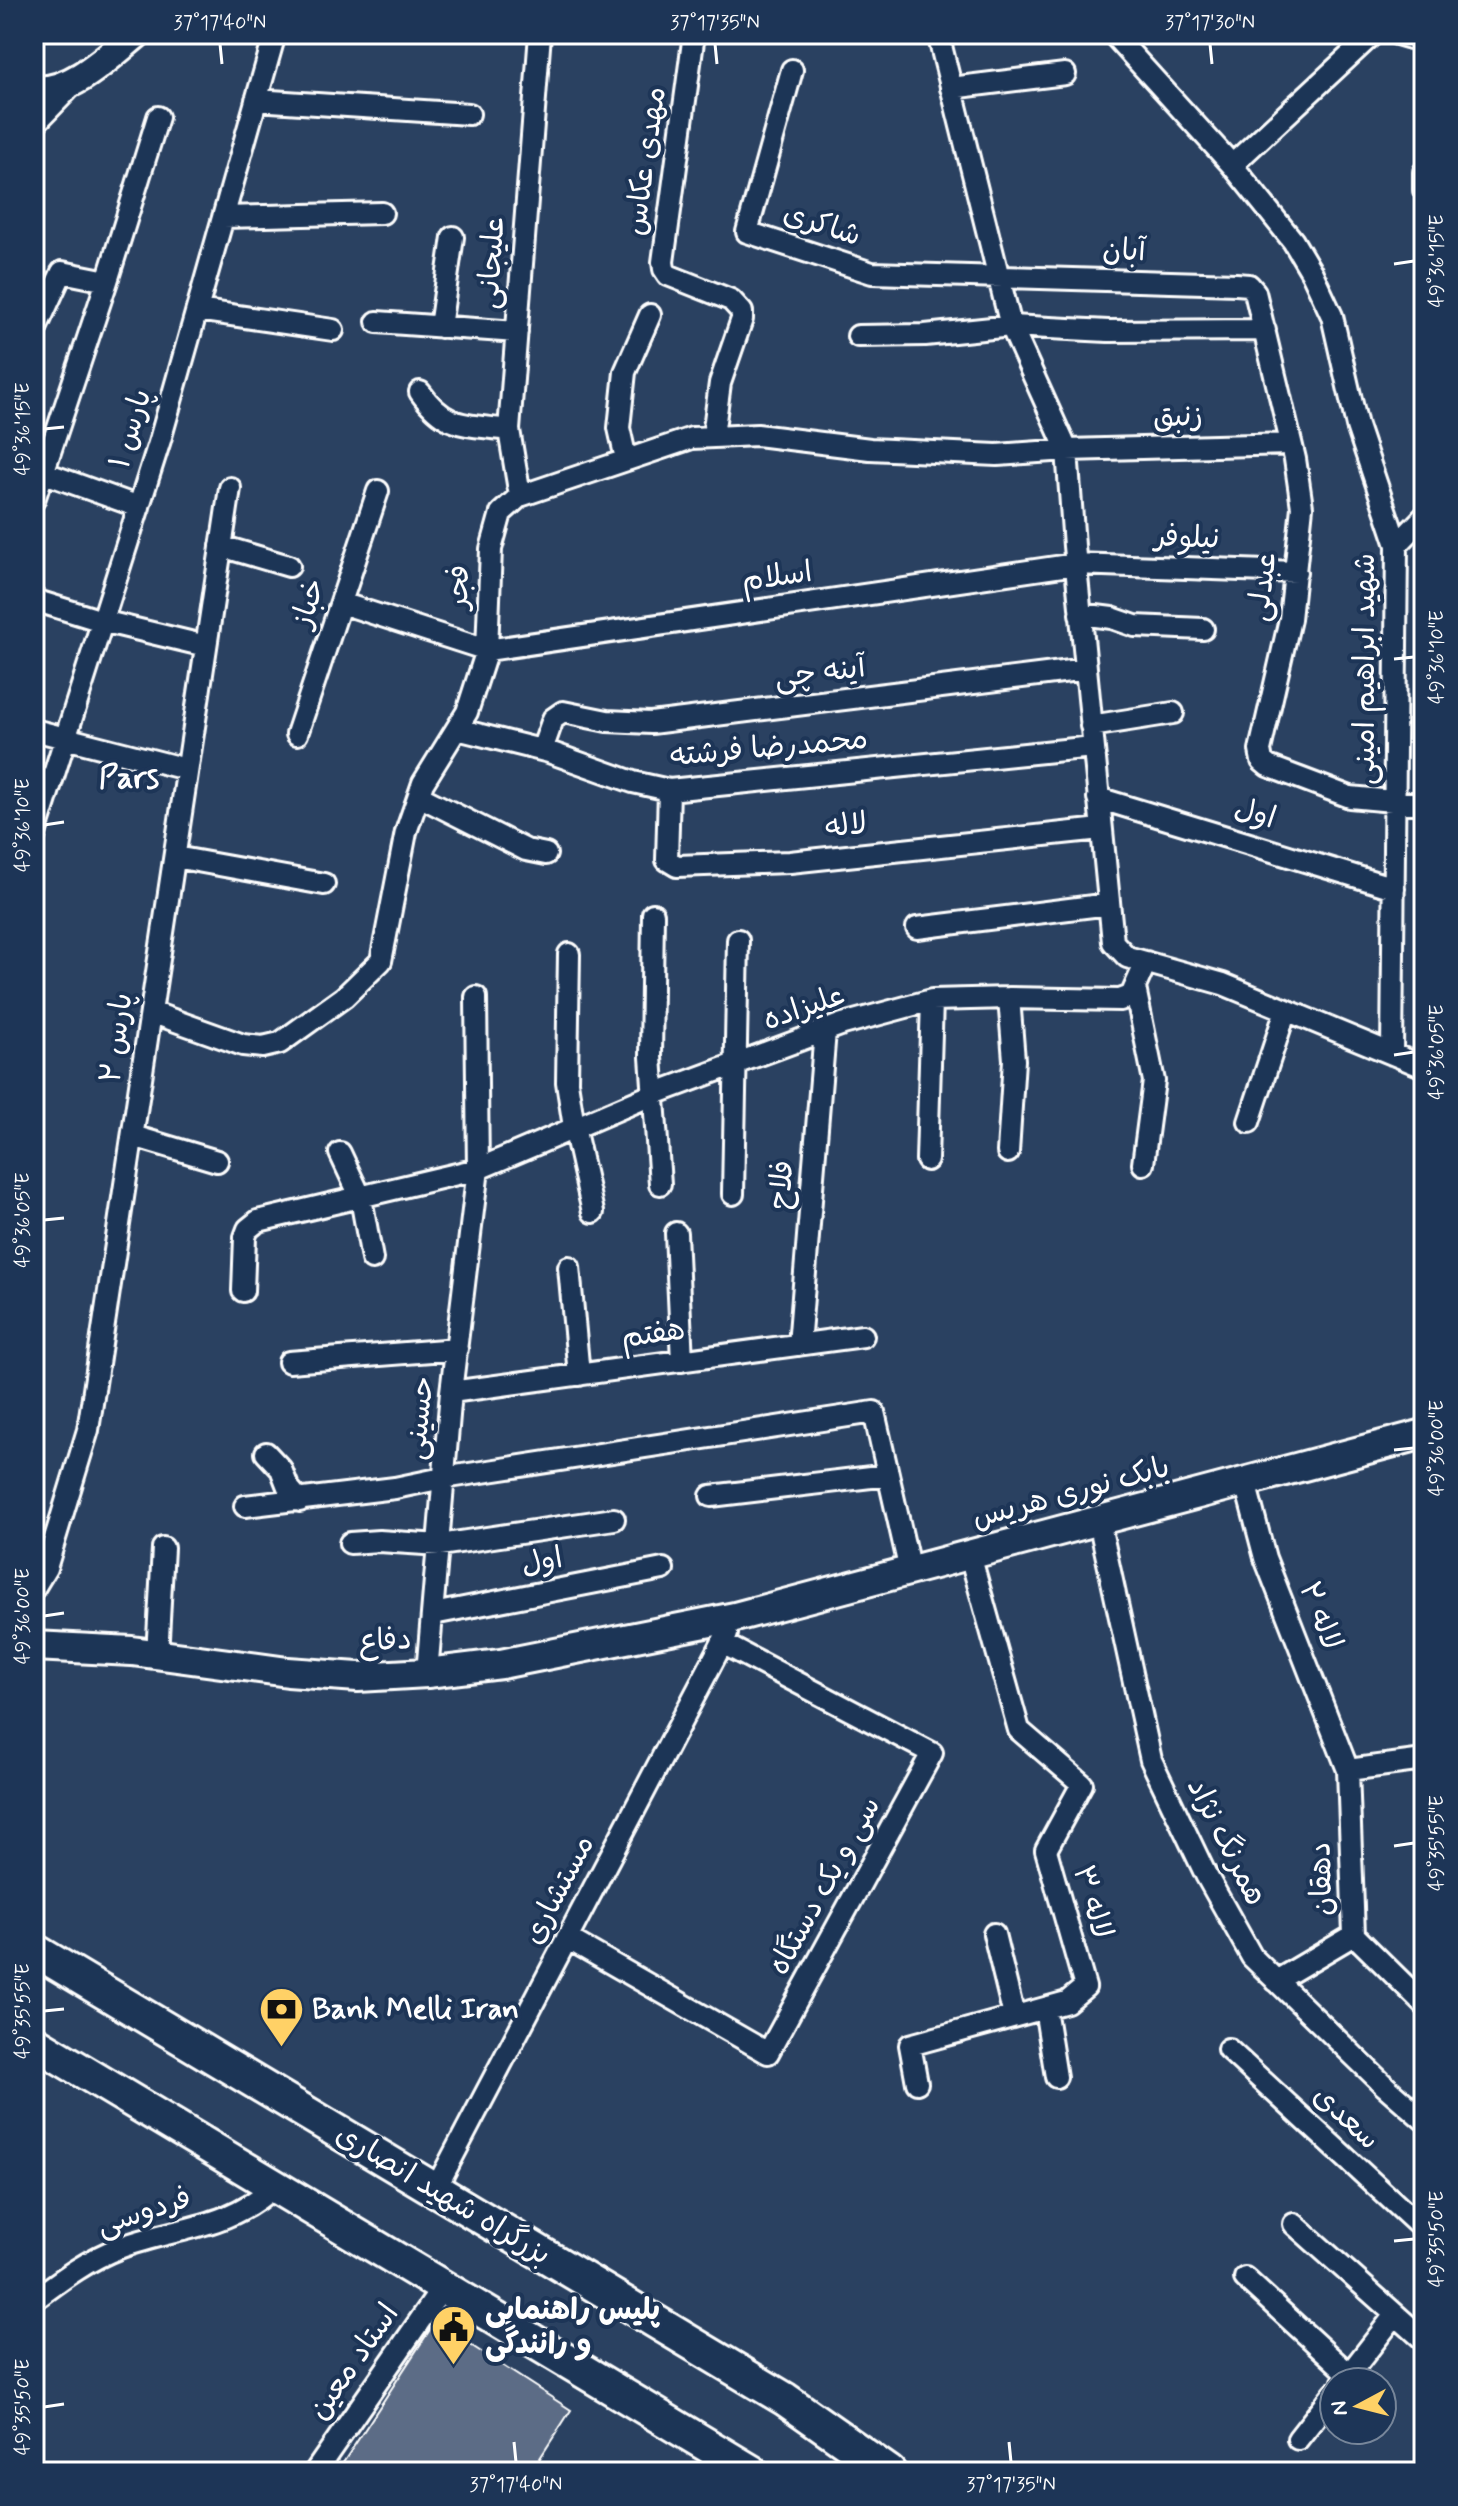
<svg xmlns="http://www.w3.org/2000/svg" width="1458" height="2506" viewBox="0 0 1458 2506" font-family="Mynerve,'Playpen Sans Arabic',sans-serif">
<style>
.building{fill:#5b6c86;stroke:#fff;stroke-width:2}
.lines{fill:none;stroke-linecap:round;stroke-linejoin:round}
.street-casing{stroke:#fff;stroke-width:26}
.secondary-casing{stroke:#fff;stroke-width:34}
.primary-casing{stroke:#fff;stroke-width:38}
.street{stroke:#1d3557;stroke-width:20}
.secondary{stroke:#1d3557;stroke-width:28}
.primary{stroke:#1d3557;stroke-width:32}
.ticks{fill:none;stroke:#fff;stroke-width:3}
.labels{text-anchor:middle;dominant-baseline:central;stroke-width:8;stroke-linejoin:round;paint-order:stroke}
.street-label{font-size:30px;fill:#fff;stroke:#1d3557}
.poi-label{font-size:30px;font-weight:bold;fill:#fff;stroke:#1d3557;text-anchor:start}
.neighbourhood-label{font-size:32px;font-weight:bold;fill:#fff;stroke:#1d3557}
.neatline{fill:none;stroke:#fff;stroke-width:3}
.ticks-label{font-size:20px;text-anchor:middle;fill:#fff}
</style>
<rect width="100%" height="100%" fill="#2a4161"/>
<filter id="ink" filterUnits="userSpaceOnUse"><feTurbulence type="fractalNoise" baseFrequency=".0125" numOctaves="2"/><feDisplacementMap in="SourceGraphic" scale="16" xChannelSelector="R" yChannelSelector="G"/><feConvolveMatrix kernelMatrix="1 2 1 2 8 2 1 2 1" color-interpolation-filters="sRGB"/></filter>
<g filter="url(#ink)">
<path class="building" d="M435,2322L571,2410L531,2472H337Z"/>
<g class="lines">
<defs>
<path id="street" d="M694,34L663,262L664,269L668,275L731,300L742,312V319L720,383L713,436
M938,34L1011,326L1067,450L1074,546L1113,942L1127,957L1223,984L1424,1067
M1113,34L1232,165L1293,241L1312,273L1332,316L1357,426L1397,545L1392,1054
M1397,34L1424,42
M792,70L747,232L872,273L1236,284L1249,285L1255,292L1295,459L1302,507L1290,619L1260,750L1262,761L1268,766L1350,797L1424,804
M951,88L1065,74
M256,100L469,114
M1232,165L1373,34
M1424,172V190
M223,217L382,213
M197,310L333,330
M377,322L517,332
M440,327L453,237
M34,333L62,272L107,281
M858,336L925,335L1011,326L1108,331L1265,330
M420,392C447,430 466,424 509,430
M626,459L619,428L625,372L650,315
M34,469L139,507
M520,496L509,430L540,34
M34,500L107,281L158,117
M1397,545L1424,517
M221,546L289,566
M34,600L102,621L206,646
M341,603L487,650L1076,564L1296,572
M1080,614L1112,618L1135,626L1203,629
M1091,726L1173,713
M457,729L549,752L633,782L669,790L1093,747
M34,730L186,769
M297,734L378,491
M542,750L553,719L563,712L607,721L651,723L1086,669
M669,790L667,860L677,866L790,862L1101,829
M419,796L526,850L546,854
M1098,798L1394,888
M34,837L160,440L275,34
M175,857L324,884
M653,914L651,1057L660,1184
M917,928L1109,904
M569,954L567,1082L574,1127L593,1212
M1135,988L1154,1081L1143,1164
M151,1012L243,1045L263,1047L280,1043L344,997L381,961L406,832L423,783L467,712L487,650L491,549L501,513L520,496L692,438L757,435L870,449L997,455L1067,450L1291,444
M1249,1122L1286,1010
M133,1136L217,1161
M1008,1152L1014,1060L1009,998
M340,1153L361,1198L372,1259
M927,1160L932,1000
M733,1194L738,940
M676,1233L682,1361
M569,1267L579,1375
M243,1291L245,1237L248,1229L258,1221L478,1169L654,1094L843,1024L932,1000L1009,998L1120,1000L1131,996L1146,962
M799,1345L825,1031
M289,1362L457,1349
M451,1392L863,1336
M266,1453L281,1469L288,1487L300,1501
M1245,1482L1265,1558L1348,1770L1354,1935L1424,2004
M711,1496L888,1475
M245,1506L395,1488L443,1478L874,1412L910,1571
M1099,1521L1151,1760L1206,1875L1252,1957L1385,2086L1424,2120
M350,1543L379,1541L440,1545L614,1519
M34,1588L46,1568L88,1430L230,488
M433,1614L663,1569
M157,1655L163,1548
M427,1673L451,1392L478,1169L476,997
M1348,1770L1424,1760
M994,1934L1014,2016
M567,1938L768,2053L932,1753L722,1643
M1276,1981L1354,1935
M1045,2008L1056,2077
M1228,2049L1424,2230
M917,2083L910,2045L1067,2002L1085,1987L1046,1850L1082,1784L1019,1730L970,1555
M435,2190L727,1634
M1294,2224L1424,2340
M1245,2278L1349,2374
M34,2300C61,2280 87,2260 119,2248C174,2227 228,2230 274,2186
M1343,2382L1395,2315
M1298,2439L1334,2393
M315,2472L443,2287"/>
<path id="secondary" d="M34,90C70,95 109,56 136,34
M34,119L65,87
M34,1646L132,1651L288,1672L358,1677L427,1673L501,1664L735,1617L1424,1434"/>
<path id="primary" d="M34,1950L785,2399L889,2472
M34,2042L752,2472"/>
</defs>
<use href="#street" class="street-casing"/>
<use href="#secondary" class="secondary-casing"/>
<use href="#primary" class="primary-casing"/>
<use href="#street" class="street"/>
<use href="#secondary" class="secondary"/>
<use href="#primary" class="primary"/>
</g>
</g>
<path class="ticks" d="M220,44L222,64M715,44L717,64M1210,44L1212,64M1394,264L1414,261M44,429L64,427M1394,659L1414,657M44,825L64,822M1394,1055L1414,1052M44,1220L64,1218M1394,1450L1414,1448M44,1616L64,1613M1394,1846L1414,1843M44,2011L64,2009M1394,2241L1414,2239M44,2407L64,2404M514,2442L516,2462M1009,2442L1011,2462"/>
<defs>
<symbol id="bank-pin" viewBox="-11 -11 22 30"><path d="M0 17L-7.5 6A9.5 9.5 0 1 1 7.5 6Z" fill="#ffd166" stroke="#1d3557"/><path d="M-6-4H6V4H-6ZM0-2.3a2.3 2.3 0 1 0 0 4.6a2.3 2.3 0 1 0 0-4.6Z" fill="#111"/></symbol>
<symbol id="civic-pin" viewBox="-11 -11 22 30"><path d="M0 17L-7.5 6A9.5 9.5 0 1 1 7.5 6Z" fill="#ffd166" stroke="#1d3557"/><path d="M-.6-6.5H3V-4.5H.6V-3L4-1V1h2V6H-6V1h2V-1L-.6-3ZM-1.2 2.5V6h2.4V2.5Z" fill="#111"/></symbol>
</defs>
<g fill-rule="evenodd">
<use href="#bank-pin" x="256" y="1984" width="51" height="69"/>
<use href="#civic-pin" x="428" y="2302" width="51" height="69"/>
</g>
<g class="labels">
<g class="street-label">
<text transform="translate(646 161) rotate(-82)">مهدی عکاس</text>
<text transform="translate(822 225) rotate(18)">شاکری</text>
<text transform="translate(1124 251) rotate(2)">آبان</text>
<text transform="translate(492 263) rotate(-86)">علیجانی</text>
<text transform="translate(1178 417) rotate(-2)">زنبق</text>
<text transform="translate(131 429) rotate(-73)">پارس ۱</text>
<text transform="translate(1187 538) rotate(2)">نیلوفر</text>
<text transform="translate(777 577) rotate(-8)">اسلام</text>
<text transform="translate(459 587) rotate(-88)">فجر</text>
<text transform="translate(1263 587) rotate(-83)">عبدلی</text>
<text transform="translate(309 603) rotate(-72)">خباز</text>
<text transform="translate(1365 669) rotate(-90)">شهید ابراهیم امینی</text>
<text transform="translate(820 673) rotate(-7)">آینه چی</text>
<text transform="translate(769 748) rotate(-5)">محمدرضا فرشته</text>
<text transform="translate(1255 814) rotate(17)">اول</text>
<text transform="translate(846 826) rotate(-6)">لاله</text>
<text transform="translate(804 1008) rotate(-19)">علیزاده</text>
<text transform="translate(117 1038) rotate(-82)">پارس ۲</text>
<text transform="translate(782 1185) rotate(-85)">فلاح</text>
<text transform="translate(653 1334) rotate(-8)">هفتم</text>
<text transform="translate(420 1418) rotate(-84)">حسینی</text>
<text transform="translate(1071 1493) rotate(-15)">بابک نوری هریس</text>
<text transform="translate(542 1562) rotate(-11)">اول</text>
<text transform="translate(1320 1616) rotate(69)">لاله ۲</text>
<text transform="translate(385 1641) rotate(-3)">دفاع</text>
<text transform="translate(1226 1842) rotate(63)">همرنگ نژاد</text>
<text transform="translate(1322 1879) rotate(-92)">دهقان</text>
<text transform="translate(825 1886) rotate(-61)">سی و یک دستگاه</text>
<text transform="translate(559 1890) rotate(-62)">مستشاری</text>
<text transform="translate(1092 1902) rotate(74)">لاله ۳</text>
<text transform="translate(1346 2118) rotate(43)">سعدی</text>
<text transform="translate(443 2195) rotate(31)">بزرگراه شهید انصاری</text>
<text transform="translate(144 2212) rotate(-18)">فردوسی</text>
<text transform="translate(354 2362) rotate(-55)">استاد معین</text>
</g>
<g class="poi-label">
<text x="312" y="2009">Bank Melli Iran</text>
<text x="485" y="2310">پلیس راهنمایی<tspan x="485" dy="34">و رانندگی</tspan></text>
</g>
<g class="neighbourhood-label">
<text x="129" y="778">Pars</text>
</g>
</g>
<rect width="1458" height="2506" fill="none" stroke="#1d3557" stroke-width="88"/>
<g transform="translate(1358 2406) rotate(263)"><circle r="38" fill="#1d3557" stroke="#77869a" stroke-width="2"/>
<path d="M0-6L14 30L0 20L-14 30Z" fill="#ffd166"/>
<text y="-12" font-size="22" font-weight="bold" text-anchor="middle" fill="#ffffff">N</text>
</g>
<rect x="44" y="44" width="1370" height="2418" class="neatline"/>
<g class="ticks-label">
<text x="220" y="29">37°17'40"N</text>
<text x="715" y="29">37°17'35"N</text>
<text x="1210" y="29">37°17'30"N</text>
<text transform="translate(1436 261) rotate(-90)" y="7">49°36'15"E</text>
<text transform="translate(22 429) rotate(-90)" y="7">49°36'15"E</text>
<text transform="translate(1436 657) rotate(-90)" y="7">49°36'10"E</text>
<text transform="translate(22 825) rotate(-90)" y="7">49°36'10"E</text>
<text transform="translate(1436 1052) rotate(-90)" y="7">49°36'05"E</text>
<text transform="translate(22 1220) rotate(-90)" y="7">49°36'05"E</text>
<text transform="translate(1436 1448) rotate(-90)" y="7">49°36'00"E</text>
<text transform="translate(22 1616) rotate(-90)" y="7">49°36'00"E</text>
<text transform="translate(1436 1843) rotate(-90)" y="7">49°35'55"E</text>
<text transform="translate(22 2011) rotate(-90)" y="7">49°35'55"E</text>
<text transform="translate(1436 2239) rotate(-90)" y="7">49°35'50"E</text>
<text transform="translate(22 2407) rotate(-90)" y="7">49°35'50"E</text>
<text x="516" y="2491">37°17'40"N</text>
<text x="1011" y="2491">37°17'35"N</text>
</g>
</svg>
